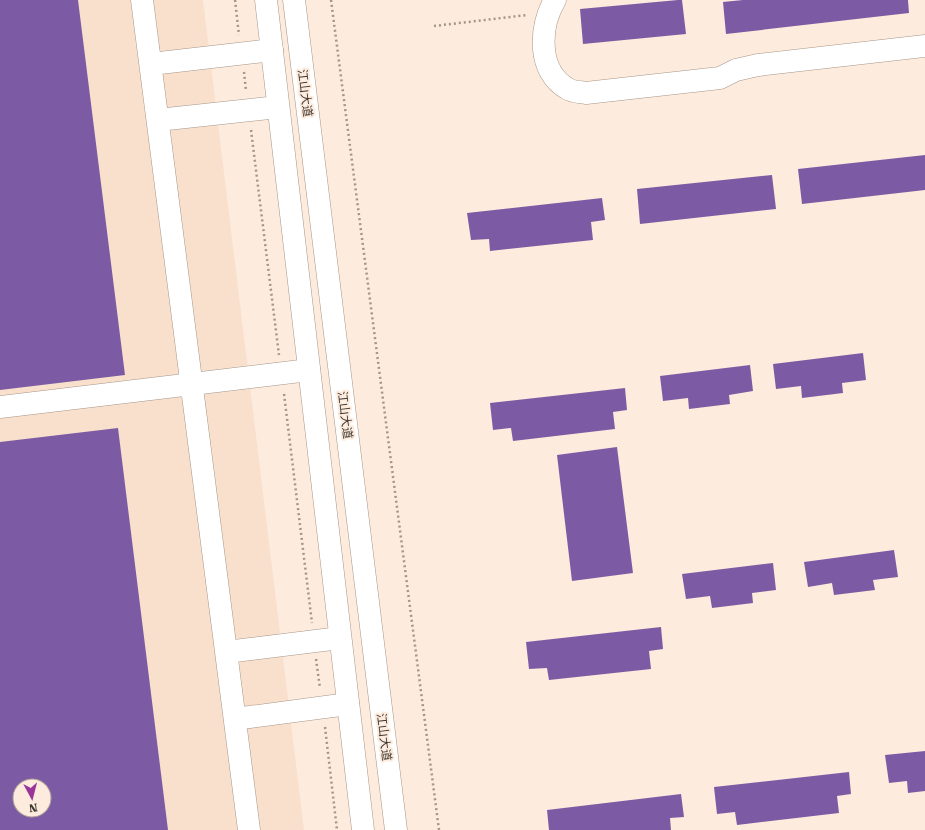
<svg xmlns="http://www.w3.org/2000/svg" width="925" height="830" viewBox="0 0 925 830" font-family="'Roboto Serif','Noto Sans SC',serif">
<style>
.built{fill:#f8e0cd;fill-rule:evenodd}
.building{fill:#7d5ba4;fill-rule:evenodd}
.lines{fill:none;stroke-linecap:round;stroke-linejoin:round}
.minor-casing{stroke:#a69689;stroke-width:23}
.major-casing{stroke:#a69689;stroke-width:23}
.path{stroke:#a2968b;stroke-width:2.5;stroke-dasharray:2 3;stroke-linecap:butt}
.minor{stroke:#fff;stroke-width:22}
.major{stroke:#fff;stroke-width:22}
.labels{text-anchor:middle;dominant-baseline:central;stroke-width:4;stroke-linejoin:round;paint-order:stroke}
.street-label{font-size:12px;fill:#3f3933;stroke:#fdebdd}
</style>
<rect width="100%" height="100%" fill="#fdebdd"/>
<path class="built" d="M0,0H203L304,830H0ZM20,786H44V810H20Z"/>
<path class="building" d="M0,0H78L125,375L0,390Z
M678,0H682L686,34L583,44L580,9Z
M743,0H908L909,13L726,34L723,2Z
M925,155V190L802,204L798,169Z
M772,175L776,209L640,224L637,189Z
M602,198L605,220L591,222L593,240L490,251L489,239L471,240L467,213Z
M863,353L866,380L842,383L843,393L802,398L801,386L776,389L773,364Z
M750,365L753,391L729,395L730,404L689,409L688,398L663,401L660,376Z
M625,388L627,410L613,412L615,429L513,441L511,428L493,430L490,403Z
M118,428L168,830H0V442ZM20,786H44V810H20Z
M617,447L633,573L572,581L557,455Z
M894,550L898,577L873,580L875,590L834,595L832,583L808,587L804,562Z
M773,563L776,590L752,593L753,603L712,608L710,596L686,599L682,574Z
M661,627L663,649L649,651L651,669L549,680L547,668L529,669L526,642Z
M925,751V791L908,793L907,781L889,783L885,755Z
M849,772L851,794L837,796L839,813L737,825L735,812L717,814L714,787Z
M681,794L684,817L670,818L671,830H549L547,810Z"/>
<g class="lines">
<defs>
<path id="minor" d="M142,0L249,830
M555,0C539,27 537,72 568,89C573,92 581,92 586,93L720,78L736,70L758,65L925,46
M151,64L272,50
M158,120L278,107
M0,407L309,370
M226,652L340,638
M235,719L348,704"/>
<path id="major" d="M266,0L363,830
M294,0L396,830"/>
</defs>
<use href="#minor" class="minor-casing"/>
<use href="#major" class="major-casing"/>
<path class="path" d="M235,0L239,35
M331,0L439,830
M434,26L527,15
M244,72L246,91
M251,130L279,355
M284,394L312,623
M316,659L320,688
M325,727L337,830"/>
<use href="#minor" class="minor"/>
<use href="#major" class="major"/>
</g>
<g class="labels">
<g class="street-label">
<text transform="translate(305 93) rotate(83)">江山大道</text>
<text transform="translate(345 415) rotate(83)">江山大道</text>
<text transform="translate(384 737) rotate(83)">江山大道</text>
</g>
</g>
<g transform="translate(32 798) rotate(173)"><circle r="19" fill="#fdebdd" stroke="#b1a499"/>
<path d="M0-3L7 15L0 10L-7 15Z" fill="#99349a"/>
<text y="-6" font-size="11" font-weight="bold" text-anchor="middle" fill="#3f3933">N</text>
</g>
</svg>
